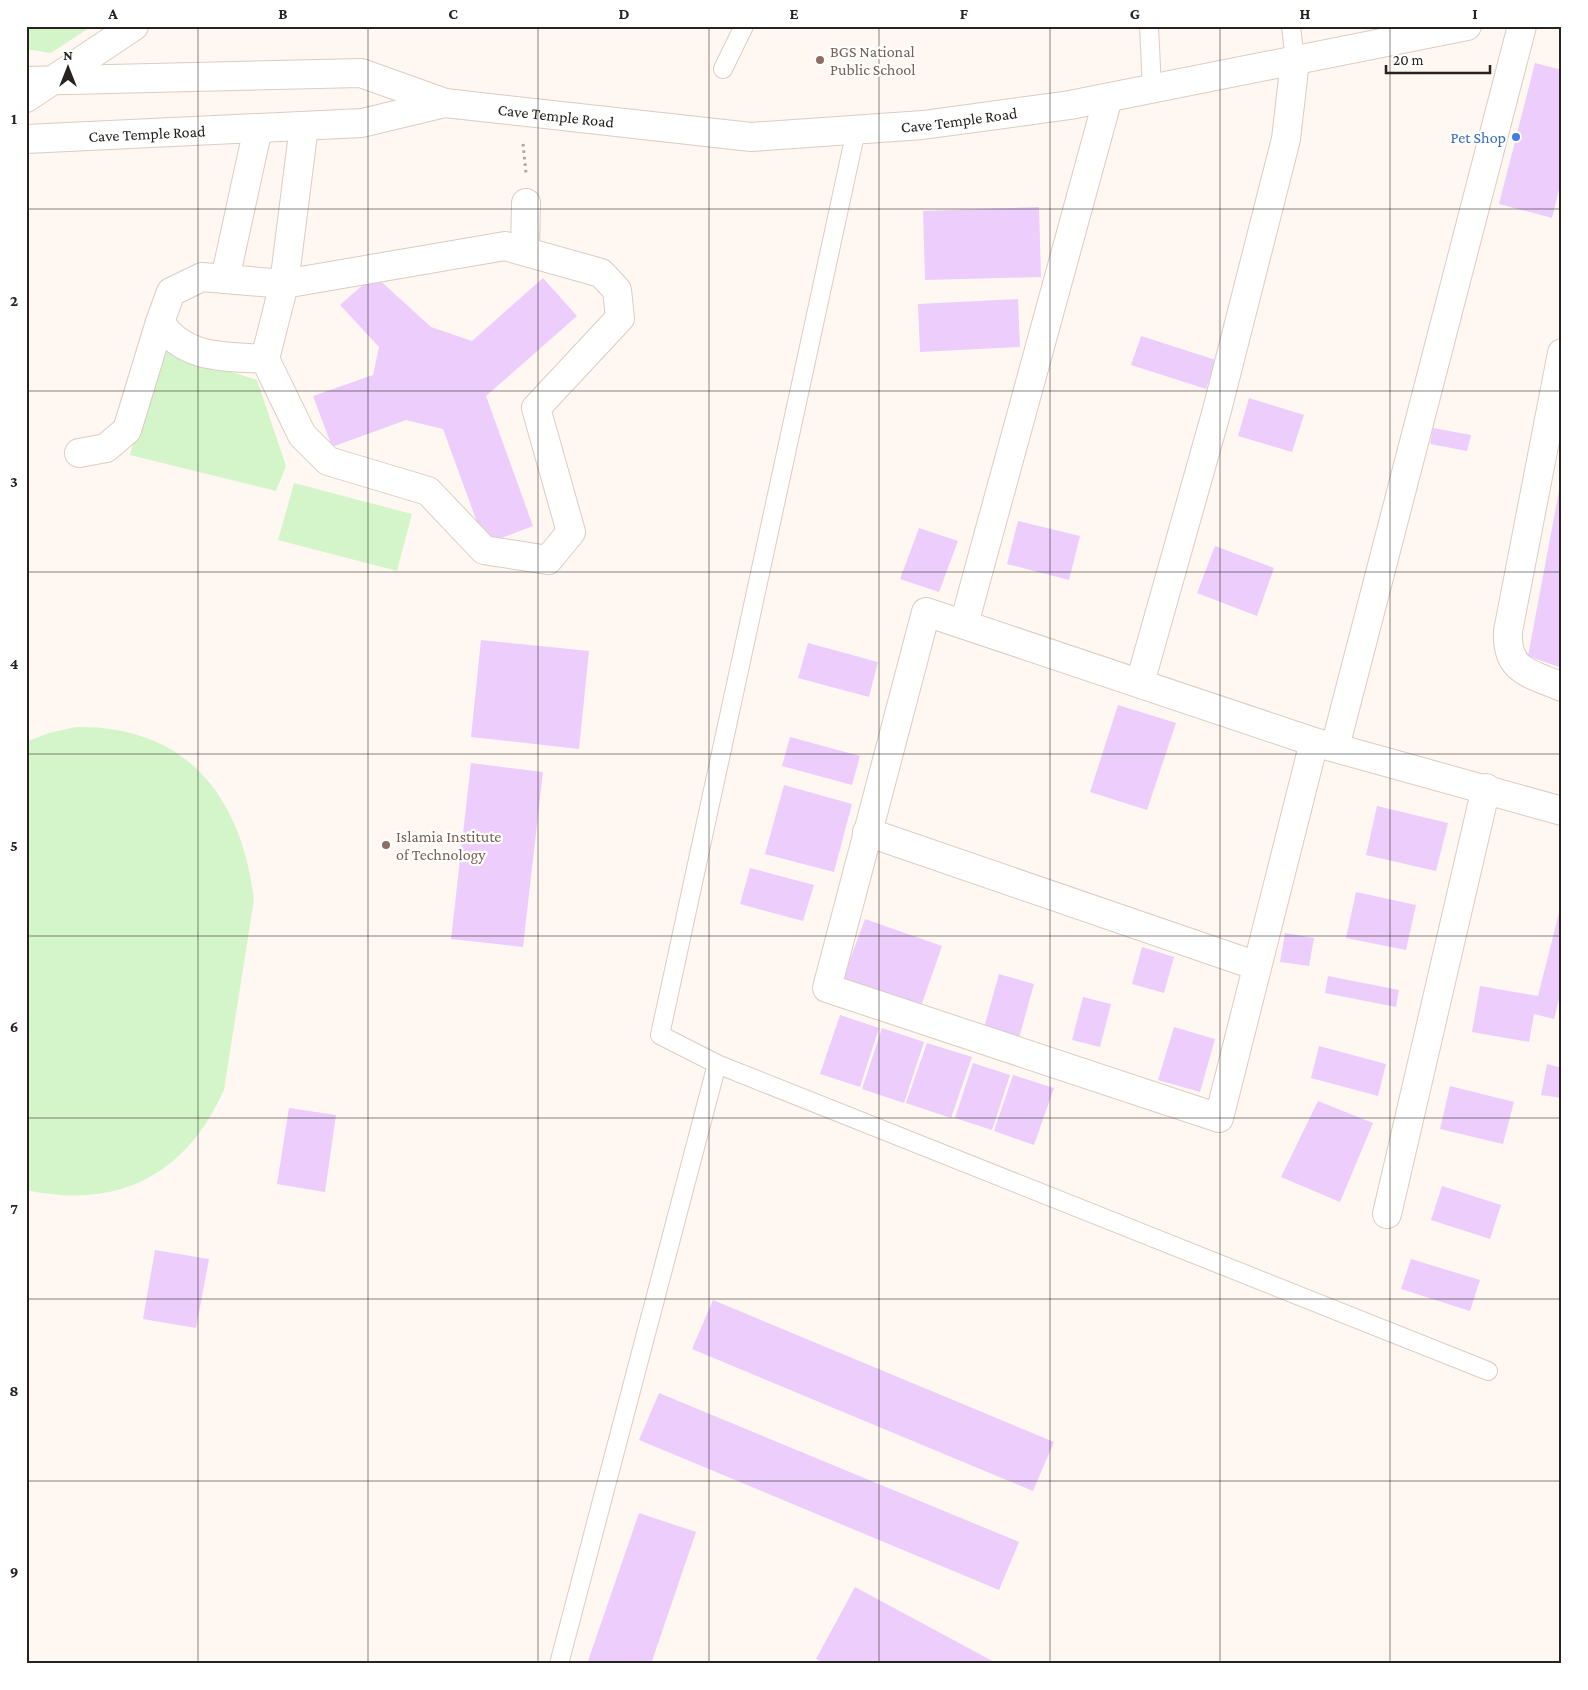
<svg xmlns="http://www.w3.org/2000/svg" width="1588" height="1690" viewBox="0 0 1588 1690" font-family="'Crimson Pro',serif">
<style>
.green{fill:#d3f5c9}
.building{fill:#eccdfc}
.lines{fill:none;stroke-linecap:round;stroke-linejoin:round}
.lane-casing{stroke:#dacdc3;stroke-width:20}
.street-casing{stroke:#dacdc3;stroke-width:30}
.secondary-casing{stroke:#dacdc3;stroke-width:30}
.path{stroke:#aca5a0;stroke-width:3;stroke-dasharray:2.5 4;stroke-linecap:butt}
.lane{stroke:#fff;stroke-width:18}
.street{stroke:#fff;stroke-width:28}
.secondary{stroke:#fff;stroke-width:28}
.grid{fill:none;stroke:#27221f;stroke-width:1;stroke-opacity:0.55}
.education-dot{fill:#8d6e63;stroke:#fff;stroke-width:2}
.shop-dot{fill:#3f7fe0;stroke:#fff;stroke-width:2}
.labels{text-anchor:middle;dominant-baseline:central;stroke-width:4.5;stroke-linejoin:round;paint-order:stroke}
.education-label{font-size:16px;fill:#785e54;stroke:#fff;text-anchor:start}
.street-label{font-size:16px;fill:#27221f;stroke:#fff}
.shop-label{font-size:16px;fill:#366cbe;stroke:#fff;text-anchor:end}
.neatline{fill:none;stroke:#27221f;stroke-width:2}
.grid-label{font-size:16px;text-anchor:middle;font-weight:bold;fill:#27221f}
</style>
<rect width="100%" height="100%" fill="#fff7f1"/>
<path class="green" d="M26,26H92L51,53L26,49Z
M159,349L257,380L286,466L276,491L130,455Z
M294,483L412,514L397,571L278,540Z
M76,727C185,725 241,795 254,899L224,1090C186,1175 118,1210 26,1190V742L49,733Z"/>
<path class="building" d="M1535,63L1562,70V177L1552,218L1499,204Z
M1039,207L1041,277L925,280L923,211Z
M374,275L431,327L472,341L543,278L577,316L486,396L533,526L485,544L443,429L406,420L332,447L313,396L373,375L379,347L340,305Z
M1018,299L1020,347L920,352L918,304Z
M1141,336L1216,360L1206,389L1131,365Z
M1249,398L1304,415L1292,452L1238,436Z
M1433,428L1471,435L1467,451L1430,444Z
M1561,480H1562V668L1528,656Z
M1018,521L1080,536L1069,580L1007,564Z
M919,528L958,541L939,592L900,579Z
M1215,546L1274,568L1257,616L1197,593Z
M481,640L589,651L579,749L471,737Z
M808,643L878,662L869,697L798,678Z
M1118,705L1176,723L1147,810L1090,792Z
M790,737L860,756L852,785L782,766Z
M471,763L543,772L523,947L451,939Z
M784,785L852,804L834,872L765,854Z
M1377,806L1448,823L1436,871L1366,855Z
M750,868L814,885L803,921L740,904Z
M1356,892L1416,905L1406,950L1346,938Z
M1562,901V988L1554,1019L1534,1014L1529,1042L1472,1032L1480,986L1538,996Z
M865,919L942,946L920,1009L842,981Z
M1285,933L1314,938L1309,966L1280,962Z
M1142,947L1174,957L1164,993L1132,984Z
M999,974L1034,984L1019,1038L984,1028Z
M1328,976L1399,990L1396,1007L1325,993Z
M1083,997L1111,1004L1100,1047L1072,1040Z
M840,1015L879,1028L860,1087L820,1074Z
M1174,1027L1215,1039L1200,1092L1158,1080Z
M882,1028L924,1042L904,1103L862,1089Z
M927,1043L972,1057L951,1118L906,1103Z
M1319,1046L1386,1064L1378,1096L1311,1078Z
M973,1063L1010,1075L992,1130L955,1118Z
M1547,1064L1562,1068V1098L1541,1095Z
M1013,1075L1054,1088L1034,1145L994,1131Z
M1450,1086L1514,1102L1503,1144L1440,1129Z
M1318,1101L1373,1123L1340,1202L1281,1177Z
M289,1108L336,1115L325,1192L277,1184Z
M1442,1186L1501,1205L1490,1239L1431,1220Z
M155,1250L209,1259L196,1328L143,1319Z
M1411,1259L1480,1280L1470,1311L1401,1289Z
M713,1300L1054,1442L1033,1491L692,1349Z
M659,1393L1019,1542L999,1590L639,1440Z
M639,1513L696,1532L651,1664H587Z
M855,1587L998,1664H825L816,1659Z"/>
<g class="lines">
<defs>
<path id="lane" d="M1149,26L1152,89
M1291,26L1295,61
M723,69L744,26
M856,130L660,1035L717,1064L1488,1371
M559,1664L717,1064"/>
<path id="street" d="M26,98L134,26
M505,246L601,273L617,290L620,318L536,408L571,532L548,560L484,550L428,491L328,461L302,435L265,359C225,356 184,360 160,322L171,292L202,277L284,284Z
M525,251L526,203
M225,279L258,128
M1562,353L1508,631C1506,672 1530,673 1562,687
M265,359L284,284L304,126
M79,453L106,448L127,430L160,322
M964,624L1108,98
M1140,683L1217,410L1286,139L1295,61
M1314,742L1219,1118L827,988L926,612L1314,742L1562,811
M1335,747L1522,26
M867,832L1257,966
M1387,1214L1486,788"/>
<g id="secondary">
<path id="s1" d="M26,81L361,73L445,103L751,137L923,125L1070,105L1467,26"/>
<path id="s2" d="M26,139L362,123L445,103"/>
</g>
</defs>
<use href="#lane" class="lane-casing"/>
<use href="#street" class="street-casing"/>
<use href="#secondary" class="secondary-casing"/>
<path class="path" d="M523,144L526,173"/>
<use href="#lane" class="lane"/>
<use href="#street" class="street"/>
<use href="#secondary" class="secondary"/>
</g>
<path class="grid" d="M198,26V1664M368,26V1664M538,26V1664M709,26V1664M879,26V1664M1050,26V1664M1220,26V1664M1390,26V1664M26,209H1562M26,391H1562M26,572H1562M26,754H1562M26,936H1562M26,1118H1562M26,1299H1562M26,1481H1562"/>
<g class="education-dot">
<circle cx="820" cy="60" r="5"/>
<circle cx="386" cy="845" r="5"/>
</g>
<circle class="shop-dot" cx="1516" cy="137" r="5"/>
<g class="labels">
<g class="education-label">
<text x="830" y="51">BGS National<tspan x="830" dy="18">Public School</tspan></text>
<text x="396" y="836">Islamia Institute<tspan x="396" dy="18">of Technology</tspan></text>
</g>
<g class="street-label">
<text stroke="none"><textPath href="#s1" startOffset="536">Cave Temple Road</textPath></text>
<text stroke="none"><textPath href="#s1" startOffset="941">Cave Temple Road</textPath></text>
<text stroke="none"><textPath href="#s2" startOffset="121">Cave Temple Road</textPath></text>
</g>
<g class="shop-label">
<text x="1506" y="137">Pet Shop</text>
</g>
</g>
<rect width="1588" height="1690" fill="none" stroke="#ffffff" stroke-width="55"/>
<g transform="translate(68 68)" stroke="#ffffff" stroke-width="4" paint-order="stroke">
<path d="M0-4L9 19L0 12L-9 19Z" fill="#27221f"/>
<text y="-8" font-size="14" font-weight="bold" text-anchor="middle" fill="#27221f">N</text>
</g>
<path d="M1386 65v8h104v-8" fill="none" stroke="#27221f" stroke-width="2.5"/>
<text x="1393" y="65" font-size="15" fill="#27221f" stroke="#ffffff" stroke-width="4" paint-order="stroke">20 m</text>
<rect x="28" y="28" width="1532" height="1634" class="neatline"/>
<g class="grid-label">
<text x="113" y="19">A</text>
<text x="283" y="19">B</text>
<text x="453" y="19">C</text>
<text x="624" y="19">D</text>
<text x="794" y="19">E</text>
<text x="964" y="19">F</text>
<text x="1135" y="19">G</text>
<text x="1305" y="19">H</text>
<text x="1475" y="19">I</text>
<text x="14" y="124">1</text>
<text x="14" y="306">2</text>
<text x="14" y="487">3</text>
<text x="14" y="669">4</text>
<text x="14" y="851">5</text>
<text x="14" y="1032">6</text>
<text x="14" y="1214">7</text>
<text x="14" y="1396">8</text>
<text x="14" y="1577">9</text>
</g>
</svg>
